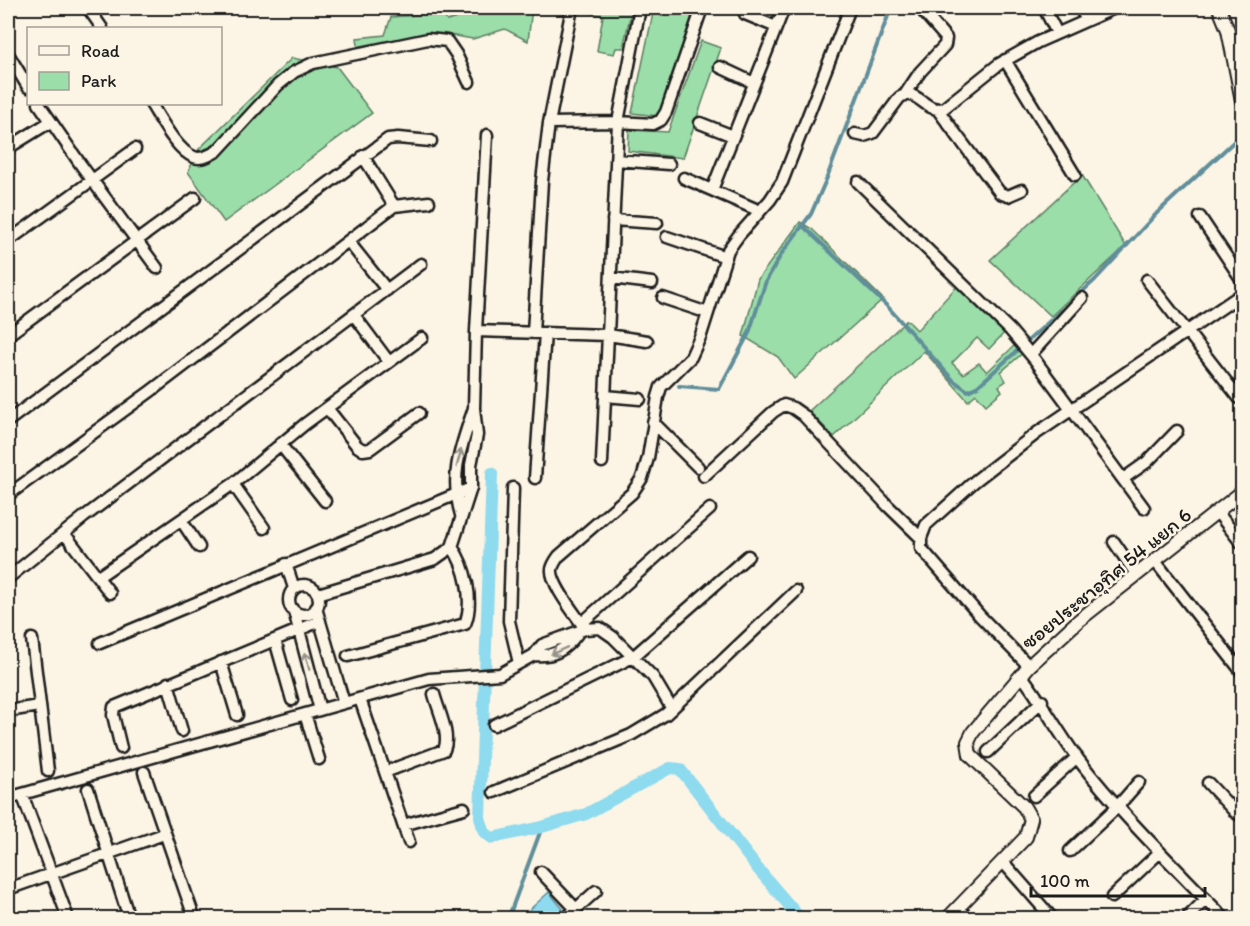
<svg xmlns="http://www.w3.org/2000/svg" width="1250" height="926" viewBox="0 0 1250 926" font-family="Itim,'Playpen Sans Thai',sans-serif">
<style>
.green{fill:#9bdea9;stroke:#5c7d62;stroke-width:1.5}
.water{fill:#8edaee;stroke:#608e9a;stroke-width:1.5}
.lines{fill:none;stroke-linecap:round;stroke-linejoin:round}
.stream{stroke:#608e9a;stroke-width:4}
.canal{stroke:#8edaee;stroke-width:12}
.minor-casing{stroke:#1c1c1c;stroke-width:15}
.tertiary-casing{stroke:#1c1c1c;stroke-width:16}
.minor{stroke:#fcf5e5;stroke-width:10}
.tertiary{stroke:#fcf5e5;stroke-width:12}
.oneway{stroke:#97938b}
.labels{text-anchor:middle;dominant-baseline:central;stroke-width:5;stroke-linejoin:round;paint-order:stroke}
.street-label{font-size:21px;fill:#1c1c1c;stroke:#fcf5e5}
</style>
<rect width="100%" height="100%" fill="#fcf5e5"/>
<filter id="ink" filterUnits="userSpaceOnUse"><feTurbulence type="fractalNoise" baseFrequency=".0167" numOctaves="2"/><feDisplacementMap in="SourceGraphic" scale="12" xChannelSelector="R" yChannelSelector="G"/><feConvolveMatrix kernelMatrix="1 2 1 2 8 2 1 2 1" color-interpolation-filters="sRGB"/></filter>
<g filter="url(#ink)">
<path class="green" d="M511,8H532L528,41L505,29L473,39L449,35L413,39L386,52L360,60L357,38L385,35L391,17L442,13L447,21L476,12Z
M590,8H632L623,48H616L614,54L597,51L603,16L589,12Z
M654,8H695L658,116L632,113Z
M701,41L721,48L683,158L628,151L629,130L668,132Z
M292,58L337,67L372,113L224,222L188,172L199,149Z
M1082,175L1126,246L1051,316L990,260Z
M800,222L812,229L883,299L794,379L778,357L743,336L758,279Z
M959,284L1007,330L989,349L977,338L952,363L963,374L979,363L987,372L1017,343L1024,352L1001,372L1006,381L999,386L1002,391L986,405L976,394L968,401L924,351L834,437L809,411L907,320L917,330Z"/>
<path class="water" d="M549,892L563,909L553,918H534L528,911Z"/>
<g class="lines">
<path class="stream" d="M802,225L888,307L953,380L968,391L978,386L1095,280L1157,213L1242,134
M679,386L719,389L749,333L766,281L782,253L811,214L826,180L891,8
M506,918L509,916L542,827"/>
<path class="canal" d="M492,473L480,817L484,832L492,838L542,827L586,814L670,768L680,769L758,869L800,918"/>
<defs>
<path id="minor" d="M88,8L102,28
M1044,8L1057,33
M1080,8L1087,20
M745,14L776,27
M8,54L28,87
M1005,60L1075,175
M720,67L754,83
M906,93L920,72L945,45L946,38L920,8
M39,104L81,165L157,268
M151,104C160,118 177,151 194,157C202,160 210,155 217,151L278,85L294,72L313,63L428,39L447,41L456,54L469,82
M938,110L1000,193L1008,196L1022,190
M549,123L618,122L653,124L661,120L666,112L702,8
M700,123L733,136
M855,134L864,136L873,133L900,97C918,87 925,114 944,108L999,64L1038,42L1115,8
M8,148L50,122
M363,156L394,206
M616,160L669,164
M684,178L760,211
M858,182L1010,330L1035,360L1144,508
M712,190L784,8
M1200,217L1242,280
M613,220L657,223
M667,237L726,257
M8,241L135,149
M348,241L387,290
M611,278L652,283
M1147,280L1239,398
M663,298L708,313
M354,315L389,362
M476,331L608,335L647,341
M533,333L542,181L549,123L572,8
M8,335L195,198
M1031,354L1082,298
M605,396L640,399
M327,408L357,446L363,450L370,449L419,413
M474,408L476,331L487,135
M8,421L388,139L398,138L431,141
M653,422L698,467
M280,444L325,501
M602,462L618,122L640,8
M704,476L773,412L784,405L793,408L803,415L888,506L921,538
M535,478L545,333
M1123,479L1147,462L1177,431
M233,484L264,528
M513,488L509,621L519,663
M8,495L151,391L394,206L429,202
M1218,513L1242,544
M181,520L199,547
M64,533L110,593
M1114,542L1136,574
M1155,561L1242,672
M286,564L294,588
M98,577L233,484L305,424L422,338
M8,578L84,517L421,264
M289 600a15 15 0 1 1 30 0a15 15 0 1 1-30 0Z
M318,594L435,559L452,547L471,488V465L477,435L474,408C461,447 449,474 461,515
M316,608L344,703
M294,611L320,710
M582,623L710,509
M585,629C577,616 550,584 552,569C553,565 556,560 559,556L632,493L642,478L648,458L658,397L661,387L691,357L701,335L728,250L739,235L770,200L782,182L850,8
M32,639L48,771
M275,640L292,700
M100,643L471,488
M534,655C554,657 565,650 577,634
M348,656L465,624C474,602 466,566 452,547
M221,662L237,715
M1029,666L980,616L921,548V538L926,525L975,481L1037,433L1242,294
M1022,676C1042,702 1058,732 1078,759C1122,816 1175,867 1224,918
M168,683L182,731
M360,699L409,842
M8,711L39,706
M305,714L319,759
M494,725L633,657L748,556
M121,748L113,715L114,707L320,621
M988,752L1042,701
M144,772L193,914
M385,772L444,750C451,735 438,710 434,694
M1208,783L1236,813L1242,816
M88,789L129,918
M494,792L631,735L666,714L796,591
M22,794L68,918
M1034,796L1077,757
M8,798L429,679L500,674L534,655L542,645L585,629L600,628L613,637L653,677L672,709
M403,825L464,808
M1070,851L1118,806L1139,782
M1003,862L1052,918
M541,872L576,909
M8,889L164,834
M1112,897L1160,852
M958,907L968,918
M566,918L596,891
M1187,918L1206,899"/>
<path id="tertiary" d="M1219,8L1228,30L1242,101
M948,918L1026,837L1031,819L1024,807L970,755L968,742L973,732L1029,666L1078,621L1242,492"/>
</defs>
<use href="#minor" class="minor-casing"/>
<use href="#tertiary" class="tertiary-casing"/>
<use href="#minor" class="minor"/>
<use href="#tertiary" class="tertiary"/>
</g>
<defs><path id="oneway-shaft" d="M-6 0H5M1.5-3L5.5 0L1.5 3" fill="none" stroke-width="1.6" stroke-linecap="round" stroke-linejoin="round" transform="scale(1.5)"/></defs>
<g class="oneway">
<use href="#oneway-shaft" transform="translate(459 458) rotate(-75)"/>
<use href="#oneway-shaft" transform="translate(559 651) rotate(155)"/>
<use href="#oneway-shaft" transform="translate(307 661) rotate(-105)"/>
</g>
</g>
<g class="labels">
<g class="street-label">
<text transform="translate(1106 578) rotate(-39)">ซอยประชาอุทิศ 54 แยก 6</text>
</g>
</g>
<rect width="1250" height="926" fill="none" stroke="#fcf5e5" stroke-width="30"/>
<rect x="15" y="15" width="1220" height="896" fill="none" stroke="#1c1c1c" stroke-width="2" filter="url(#ink)"/>
<rect x="27" y="27" width="195" height="78" fill="#fcf5e5" stroke="#a29e95" stroke-width="1.5"/>
<rect x="39" y="46" width="30" height="9" fill="#fcf5e5" stroke="#a29e95" stroke-width="1.5"/>
<text x="81" y="57" font-size="18" fill="#1c1c1c">Road</text>
<rect x="39" y="72" width="30" height="18" fill="#9bdea9" stroke="#a29e95" stroke-width="1.5"/>
<text x="81" y="87" font-size="18" fill="#1c1c1c">Park</text>
<path d="M1031 887v9h174v-9" fill="none" stroke="#1c1c1c" stroke-width="3"/>
<text x="1040" y="887" font-size="18" fill="#1c1c1c" stroke="#fcf5e5" stroke-width="4.5" paint-order="stroke">100 m</text>
</svg>
